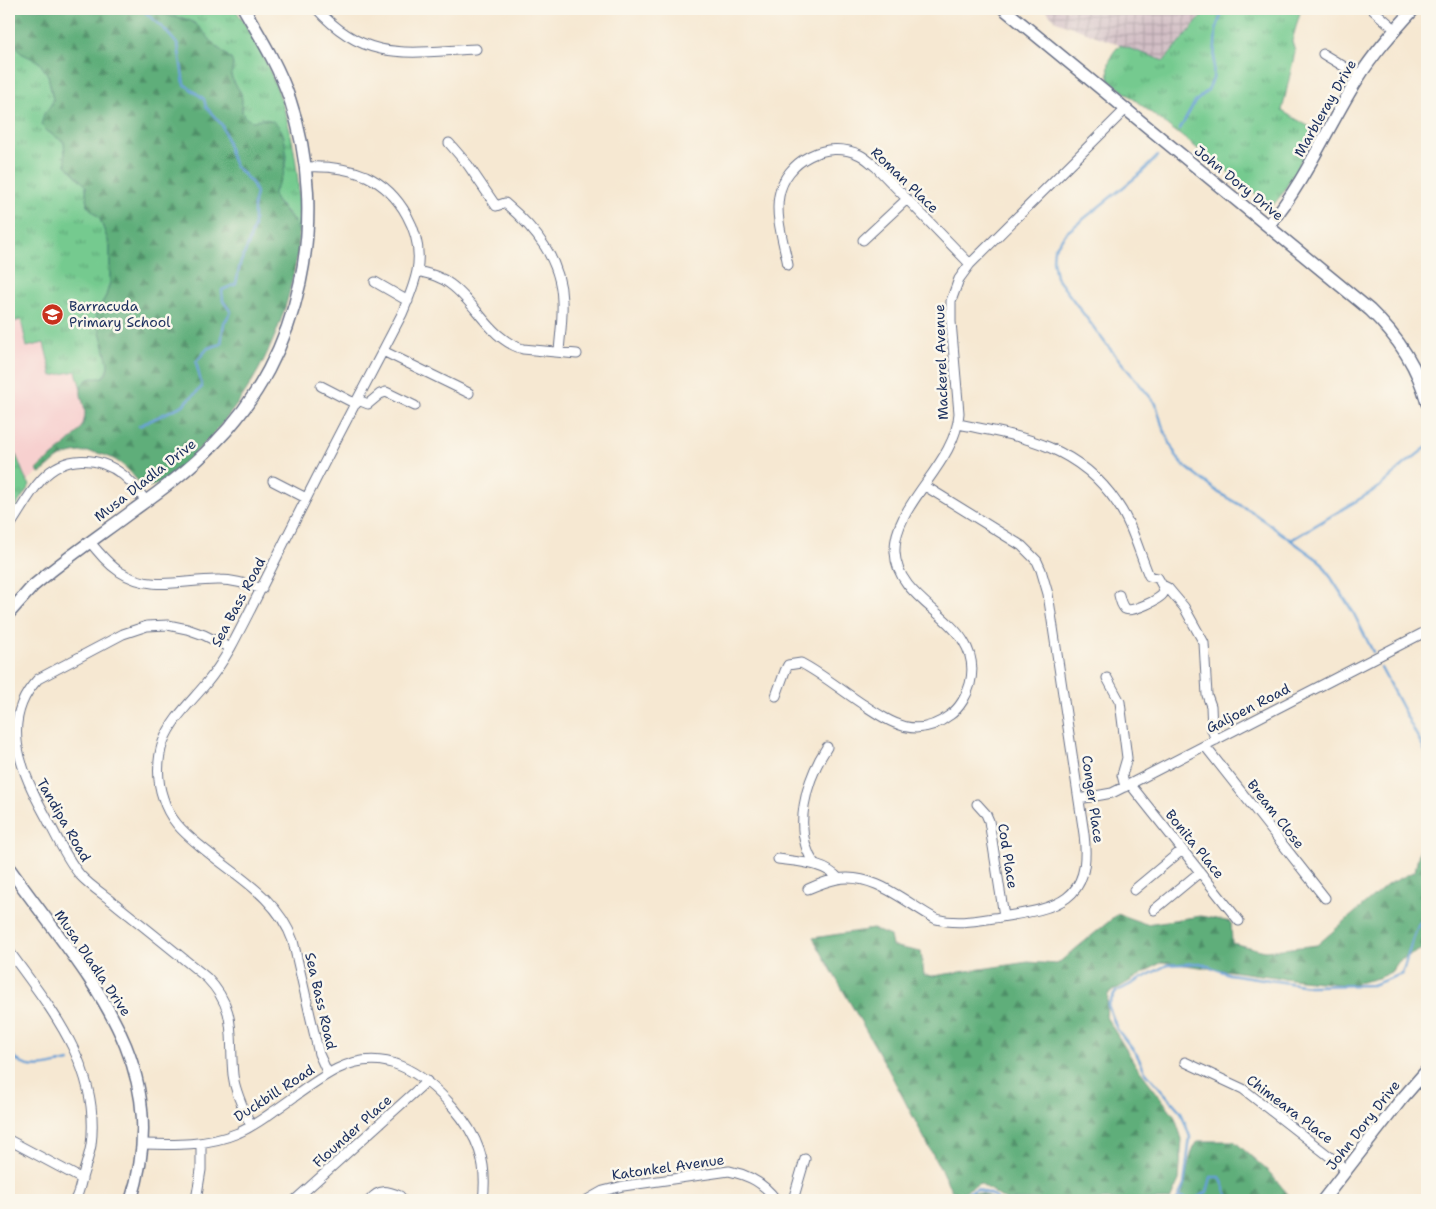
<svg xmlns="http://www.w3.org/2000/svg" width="1436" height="1209" viewBox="0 0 1436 1209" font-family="'Shantell Sans',sans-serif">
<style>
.built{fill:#f7d0cf}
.industrial{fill:url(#industrial-grid)}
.grass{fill:url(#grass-tufts);stroke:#487c76}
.forest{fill:url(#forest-firs);stroke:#3d6e6c}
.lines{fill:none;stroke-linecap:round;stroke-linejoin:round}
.stream{stroke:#659fd5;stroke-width:2.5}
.minor-casing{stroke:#687087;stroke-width:11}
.tertiary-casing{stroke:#687087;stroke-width:14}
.minor{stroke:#fff;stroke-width:9}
.tertiary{stroke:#fff;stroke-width:11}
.labels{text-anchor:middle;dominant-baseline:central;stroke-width:5;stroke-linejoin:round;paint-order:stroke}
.street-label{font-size:14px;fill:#1b2f5e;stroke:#fbf7ec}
.poi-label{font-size:14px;fill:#1b2f5e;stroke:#fbf7ec;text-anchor:start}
</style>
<defs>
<pattern id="industrial-grid" width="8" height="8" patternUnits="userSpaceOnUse" patternTransform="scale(1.25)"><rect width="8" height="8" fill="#d2bec5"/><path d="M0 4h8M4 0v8" fill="none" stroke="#aa9ba3"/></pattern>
<pattern id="grass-tufts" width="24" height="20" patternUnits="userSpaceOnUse" patternTransform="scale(1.25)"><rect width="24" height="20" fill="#74ca8f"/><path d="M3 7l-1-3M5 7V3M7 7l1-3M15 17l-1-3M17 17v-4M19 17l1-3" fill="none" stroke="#5ea478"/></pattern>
<pattern id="forest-firs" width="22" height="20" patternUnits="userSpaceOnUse" patternTransform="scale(1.25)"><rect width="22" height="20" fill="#5fae7a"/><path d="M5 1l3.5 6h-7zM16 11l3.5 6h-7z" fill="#4e8e67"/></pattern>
</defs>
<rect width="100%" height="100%" fill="#fbf7ec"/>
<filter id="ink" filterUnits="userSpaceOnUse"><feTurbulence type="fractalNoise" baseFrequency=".02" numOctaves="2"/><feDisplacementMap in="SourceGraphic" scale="10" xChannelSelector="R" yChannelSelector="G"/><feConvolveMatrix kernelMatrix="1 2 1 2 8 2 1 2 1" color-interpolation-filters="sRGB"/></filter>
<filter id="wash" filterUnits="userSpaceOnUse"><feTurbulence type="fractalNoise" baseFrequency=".0096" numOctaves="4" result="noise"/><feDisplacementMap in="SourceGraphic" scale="20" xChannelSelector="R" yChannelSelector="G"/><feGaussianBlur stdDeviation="1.12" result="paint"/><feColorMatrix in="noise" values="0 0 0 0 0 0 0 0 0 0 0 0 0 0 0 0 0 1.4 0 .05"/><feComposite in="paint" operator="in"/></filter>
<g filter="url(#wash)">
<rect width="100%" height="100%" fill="#f6e8d2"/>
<path class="built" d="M9,226L126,403L26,482L9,473Z"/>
<path class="industrial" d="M1045,9H1208L1163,61L1056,21Z"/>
<path class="grass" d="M159,9H235C282,76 303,152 299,233C296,225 291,216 285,210C282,206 276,203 274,198C272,190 279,184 282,177C288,163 286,148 283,134L262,119L252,122C237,116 244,106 241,94C239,88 233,83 231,76L233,65L231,59L183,18L171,17L163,14Z
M1208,9H1301L1292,41L1295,52L1282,111L1317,131L1283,193L1274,204H1269L1109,80C1108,63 1108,57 1120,45L1164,61Z
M9,35L23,54L32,57L39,62L48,75L53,99L52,103L44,114L47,131L64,142L66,165L86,186L87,205L100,219L110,246V282L106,296L99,308L95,311L108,363C108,371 105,376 98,379L92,378L82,385L81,389L76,371L52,376L44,343L27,347L21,320L9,323Z
M9,454L16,455C21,466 23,476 30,485L9,517Z"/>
<path class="forest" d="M9,9H159C168,20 179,15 191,21C201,26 209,40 218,48C222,52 229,56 232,61C234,66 231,71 231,76C233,83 239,88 241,94C244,106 237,116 252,121C255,121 259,119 263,119C289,119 288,157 283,175C281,182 274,187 274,195C273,205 299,218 299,236C299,251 295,266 292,281C276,354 236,418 180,467C170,475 156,491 142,485C136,480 132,473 126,468C109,452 83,447 61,457C53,461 47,470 39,473L37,469C50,457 74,441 82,426C90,408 79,401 81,388C82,384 85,381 88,379C100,377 108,381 108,363L95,311L99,308L106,296L110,282V246L100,219L87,205L86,186L66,165L64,142L47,131L41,125L44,114L52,104L53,99L48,75L39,62L21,53L12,37L9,35Z
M1421,843H1427V951L1422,949L1399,961L1391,972L1378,978L1349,985L1291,979L1162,962L1108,994L1106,1017L1137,1067L1174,1115L1182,1139L1179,1180L1170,1200H1005L980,1183L963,1192L953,1193L887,1067L813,938L873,929L890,936L892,946L921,952L924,975L933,976L1028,962L1057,964L1118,914L1146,924L1201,916L1231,922L1232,943L1265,951L1317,945L1387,885L1415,871Z
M1198,1141H1234L1270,1173L1293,1200H1180C1188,1181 1186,1157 1198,1141Z
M974,1192L983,1194L993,1200H958Z"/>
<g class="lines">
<path class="stream" d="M1180,129L1195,102L1208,90L1213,79L1216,30L1223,9
M1158,156L1141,173L1066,233L1054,249L1053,260L1056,277L1106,344L1156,404L1162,425L1173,450L1181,463L1219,493L1252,512L1321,562L1353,612L1373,652
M139,426L183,405L202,387L196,362L208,348L221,344L224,323L231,312L223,301L222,290L236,284L240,264L248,245L254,226V202L256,193L252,183L235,166L230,153L228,143L222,125L206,107L204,99L184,84L178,45L166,31L142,9
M1291,540L1378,488L1405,464L1427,447
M1381,668L1427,755
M9,1052C13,1056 17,1060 21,1063C35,1071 55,1064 69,1061
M1179,1196L1191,1200
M950,1200L977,1189L994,1196L998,1200
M1177,1200L1184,1185L1190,1137L1181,1112L1145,1071L1137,1055L1117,1029L1108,1005L1116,992L1167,965L1200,963L1229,974L1309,986L1372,985L1402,974C1408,957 1414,926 1427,913
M1192,1200L1207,1192L1211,1177H1220L1230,1200"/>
</g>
</g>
<g filter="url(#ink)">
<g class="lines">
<defs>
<path id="minor" d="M317,9C366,64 410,52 476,49
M1372,9L1396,30
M1323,54L1360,76
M449,143L468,165L496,206L505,203C536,229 561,260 562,301C563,318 560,336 559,352
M305,167C326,166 347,168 366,176C400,192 424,233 417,271C414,286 408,300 402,314C370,376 337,437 306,499C281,548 257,598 231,647C223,661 215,673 205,685C190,703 172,719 163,742C157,760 157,781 163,798C169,819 183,832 199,845C233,874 278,897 293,941L319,1054L328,1074
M863,240L907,199
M788,265C784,243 775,218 779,196C785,160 828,139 860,155C866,158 871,163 876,167L970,264
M417,271C429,274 440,276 450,284C477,303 489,339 523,349L577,354
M375,282L408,301
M383,351L469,393
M321,386L356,404
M358,400L368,404L380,394L386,392L415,406
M958,424C1021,436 1078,445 1117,503C1132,524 1139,552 1149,576L1158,578C1160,582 1164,587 1164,592C1162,599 1131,613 1125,609C1121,605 1120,600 1119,595
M273,481L306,498
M9,527C20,511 29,493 42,479C64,455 98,455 123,475C132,482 139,492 146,501
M90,542C99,553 108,564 120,572C152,593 185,579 220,580C235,580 248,584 262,589
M1162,585L1168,588L1184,607L1204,643L1207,695L1211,706L1212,730L1216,740
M230,648L204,635L187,629L168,625L147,626L123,634L38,679C0,719 19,768 44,813C55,833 65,857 80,875C91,887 106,896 118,906C148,930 178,954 207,978C238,1010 229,1035 233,1075C235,1093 244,1109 251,1126
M1107,678L1120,702L1127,758L1122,775L1125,787
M776,696L785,671L788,665L801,663C822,674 841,690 861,703C891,723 916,741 950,715C960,708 967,695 970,684C986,620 897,608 895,552C893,504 956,465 959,413L951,322V301L959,279L970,264L1126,109
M1205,746L1325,898
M1130,784L1239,921
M1079,799L1112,793L1130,784L1427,631
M977,804L986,814L989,821L1004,916
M778,859C798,862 824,862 839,879
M815,865C791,830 806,780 827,747
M808,889C817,885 827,881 837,879C874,872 906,903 936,919C958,925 979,920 1001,917C1058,908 1092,902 1084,834L1048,594L1041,570L1037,561L1022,546L925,486
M1134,890L1182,850
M1154,910L1200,872
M9,951C51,1009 101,1068 91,1145C89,1157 85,1167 82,1178C80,1186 79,1193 75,1200
M1185,1062L1243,1089L1347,1170
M9,1140L82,1179
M142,1144C175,1145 207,1146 238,1133C251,1127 263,1119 274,1111C295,1097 315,1080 337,1069C384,1046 422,1072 453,1107C478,1136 488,1162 483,1200
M196,1200L201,1170V1144
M295,1200L427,1081
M370,1200C379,1188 388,1191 400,1196
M587,1200L603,1191L623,1186L729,1171C749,1175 764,1183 776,1200
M793,1200L805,1159"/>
<path id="tertiary" d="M1004,9L1370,310C1397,336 1418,367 1427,403
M1268,226C1305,182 1327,128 1357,80C1373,54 1394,31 1414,9
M9,613L33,586L50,572C78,550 107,530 135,509C163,489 190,469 214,444C302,356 330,217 290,100C279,67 261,38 244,9
M9,868C82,972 176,1061 131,1200
M1323,1200L1400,1101L1427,1070"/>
</defs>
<use href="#minor" class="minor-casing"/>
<use href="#tertiary" class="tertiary-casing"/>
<use href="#minor" class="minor"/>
<use href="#tertiary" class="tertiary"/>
</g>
</g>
<defs>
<symbol id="school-disc" viewBox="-11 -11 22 22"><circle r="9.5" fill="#c8321e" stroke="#fbf7ec"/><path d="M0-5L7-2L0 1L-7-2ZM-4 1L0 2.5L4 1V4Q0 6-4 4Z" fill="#fff"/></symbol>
</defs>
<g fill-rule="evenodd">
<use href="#school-disc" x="40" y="302" width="25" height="25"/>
</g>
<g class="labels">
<g class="street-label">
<text transform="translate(1325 108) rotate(-60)">Marbleray Drive</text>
<text transform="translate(905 180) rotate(44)">Roman Place</text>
<text transform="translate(1239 183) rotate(39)">John Dory Drive</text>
<text transform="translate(941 362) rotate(-92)">Mackerel Avenue</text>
<text transform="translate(145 480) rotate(-38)">Musa Dladla Drive</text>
<text transform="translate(238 602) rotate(-62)">Sea Bass Road</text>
<text transform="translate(1248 708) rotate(-27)">Galjoen Road</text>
<text transform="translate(1093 799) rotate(82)">Conger Place</text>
<text transform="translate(1276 814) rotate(52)">Bream Close</text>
<text transform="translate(64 820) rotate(60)">Tandipa Road</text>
<text transform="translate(1195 844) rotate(51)">Bonita Place</text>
<text transform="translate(1008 856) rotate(81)">Cod Place</text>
<text transform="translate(93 963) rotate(56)">Musa Dladla Drive</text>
<text transform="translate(321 1001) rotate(77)">Sea Bass Road</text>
<text transform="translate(274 1093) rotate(-33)">Duckbill Road</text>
<text transform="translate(1290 1109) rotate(37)">Chimeara Place</text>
<text transform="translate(1363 1125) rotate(-52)">John Dory Drive</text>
<text transform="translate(352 1131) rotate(-42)">Flounder Place</text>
<text transform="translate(668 1167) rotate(-8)">Katonkel Avenue</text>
</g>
<g class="poi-label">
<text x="69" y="306">Barracuda<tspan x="69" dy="16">Primary School</tspan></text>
</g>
</g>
<rect width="1436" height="1209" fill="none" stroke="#fbf7ec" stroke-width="30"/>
</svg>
